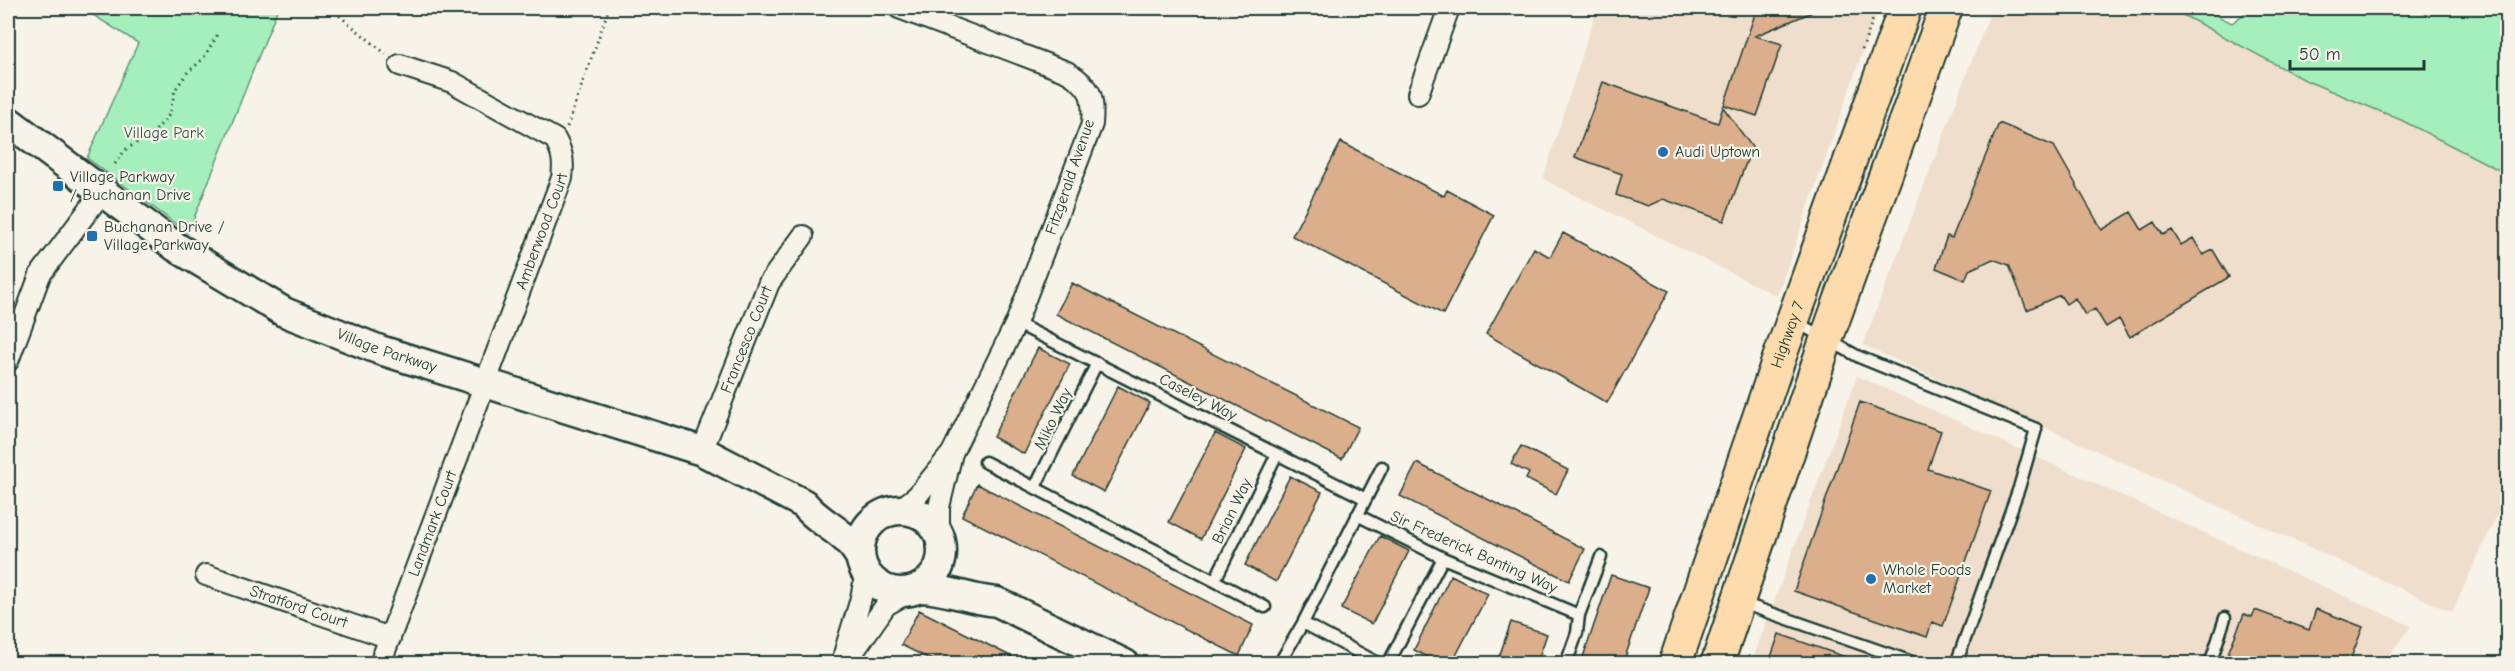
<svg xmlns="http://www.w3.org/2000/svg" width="2515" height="671" viewBox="0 0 2515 671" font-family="'Comic Neue',sans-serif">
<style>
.built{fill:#efdecc}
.green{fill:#a5efbd;stroke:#629678;stroke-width:1.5}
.building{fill:#dbae8c;stroke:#1f3d34;stroke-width:1.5}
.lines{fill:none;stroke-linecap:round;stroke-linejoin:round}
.lane-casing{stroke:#1f3d34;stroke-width:15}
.street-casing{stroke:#1f3d34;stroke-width:24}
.secondary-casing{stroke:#1f3d34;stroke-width:33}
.primary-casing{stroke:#1f3d34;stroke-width:36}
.path{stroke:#1f3d34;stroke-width:3;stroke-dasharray:1.5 4.5;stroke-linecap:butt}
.lane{stroke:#f7f3e8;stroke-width:10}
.street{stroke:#f7f3e8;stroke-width:20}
.secondary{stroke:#f7f3e8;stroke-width:28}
.primary{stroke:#fedbac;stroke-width:32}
.poi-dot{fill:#1f6fb2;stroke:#f7f3e8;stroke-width:2}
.labels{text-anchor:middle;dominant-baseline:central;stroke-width:4.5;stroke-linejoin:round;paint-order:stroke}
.park-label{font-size:16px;fill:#335849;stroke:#f7f3e8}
.poi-label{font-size:16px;fill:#1f3d34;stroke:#f7f3e8;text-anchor:start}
.street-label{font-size:16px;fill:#1f3d34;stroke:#f7f3e8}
</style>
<rect width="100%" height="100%" fill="#f7f3e8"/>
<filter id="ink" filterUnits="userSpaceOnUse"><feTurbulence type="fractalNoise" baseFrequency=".0167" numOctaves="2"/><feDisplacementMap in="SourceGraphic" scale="12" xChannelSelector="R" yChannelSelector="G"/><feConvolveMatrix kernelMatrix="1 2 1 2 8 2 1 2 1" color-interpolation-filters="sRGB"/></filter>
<g filter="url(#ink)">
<path class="built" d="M1597,8H1878L1777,296L1543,179Z
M1992,8H2170L2307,81L2507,165V494L2452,612L1863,345Z
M1857,376L2411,626L2383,663L1751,664Z"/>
<path class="green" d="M82,8H278L188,233L87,158L138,43Z
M2170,8H2200L2232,23L2252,8H2507V174L2401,120L2307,81Z"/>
<path class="building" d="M1757,8H1822L1755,36L1782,44L1757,116L1724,105Z
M1603,82L1718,123L1723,107L1752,147L1724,221L1663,199L1648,206L1616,195L1622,174L1575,157Z
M1999,123L2054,146L2102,230L2131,212L2142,230L2155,222L2163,235L2172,230L2181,245L2193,238L2203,255L2213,250L2229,277L2130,337L2119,319L2106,327L2095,309L2085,315L2075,298L2066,304L2060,295L2027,310L2009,265L1993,259L1969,270L1965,280L1936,268L1947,236L1952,238Z
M1341,142L1444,196L1447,190L1494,215L1443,314L1292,236Z
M1563,233L1669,291L1607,403L1486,334L1534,248L1550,257Z
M1072,283L1358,427L1342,459L1056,314Z
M1038,348L1070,364L1024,454L993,437Z
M1118,386L1150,403L1104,492L1073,476Z
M1860,402L1941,431L1928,469L1991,491L1943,626L1932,622L1927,637L1794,591Z
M1215,433L1246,449L1201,539L1169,522Z
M1521,446L1568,470L1556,494L1526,479L1529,473L1511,464Z
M1417,463L1585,549L1569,581L1400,496Z
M1290,476L1322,492L1276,582L1245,565Z
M977,484L1253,625L1239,656L962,516Z
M1380,536L1409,551L1372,624L1341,609Z
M1451,575L1488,594L1452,663H1439L1414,650Z
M1611,575L1649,588L1623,663H1581Z
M2316,609L2363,627L2349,663H2224L2244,614L2252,617L2255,610L2309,630Z
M919,610L1024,663H938L901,645Z
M1511,622L1547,634L1537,663H1497Z
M1779,634L1857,661V663H1769Z"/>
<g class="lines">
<defs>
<path id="lane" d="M1794,321L1859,357L2036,429L2019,488L1956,664
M1016,323L1366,499
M985,462L1265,607
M1035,487L1097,363
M1357,515L1443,558L1579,615
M1215,580L1277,454
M1739,602L1918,664
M1303,623L1380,664
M1279,664L1303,623L1382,467
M1388,664L1443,558
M1566,664L1577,633L1579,615L1601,557
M2210,664L2225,618"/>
<g id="street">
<path d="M899,8L1067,72C1092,87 1094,96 1092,124L1016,323L952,453L917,496L900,509"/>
<path d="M1418,94L1449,8"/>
<path d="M8,361L40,275L102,192"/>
<path id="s1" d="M702,451L769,283L803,236"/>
<path d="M939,535V507L952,453"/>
<path id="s2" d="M206,575L390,638"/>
<path id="s3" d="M380,664L562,178C564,163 563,153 555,139L452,82L400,65"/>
<path d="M842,664C848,632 863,605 865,572"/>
<path d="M845,664L886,605L909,592"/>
</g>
<g id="secondary">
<path id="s4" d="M8,121L176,247L284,312L380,350L702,451L804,504C821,525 844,530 859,555"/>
<circle cx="901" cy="551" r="41"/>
<path d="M921,588C948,589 970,600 997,602L1125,664"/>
</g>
<g id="primary">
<path id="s5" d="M1675,664L1776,367L1905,8"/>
<path d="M1717,664L1826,340L1946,8"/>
</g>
</defs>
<use href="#lane" class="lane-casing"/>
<use href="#street" class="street-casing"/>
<use href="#secondary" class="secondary-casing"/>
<use href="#primary" class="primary-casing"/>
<path class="path" d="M330,8L386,54
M1862,50L1877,8
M567,127L609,8
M115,164L125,150L155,131L169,115L175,90L187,73L203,59L218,34"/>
<use href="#lane" class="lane"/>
<use href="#street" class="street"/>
<use href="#secondary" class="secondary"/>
<use href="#primary" class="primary"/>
</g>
</g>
<g class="poi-dot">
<circle cx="1663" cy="152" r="6"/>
<rect x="52" y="180" width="12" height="12" rx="3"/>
<rect x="86" y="230" width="12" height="12" rx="3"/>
<circle cx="1871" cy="579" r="6"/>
</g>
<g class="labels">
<g class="park-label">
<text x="164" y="133">Village Park</text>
</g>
<g class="poi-label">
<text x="1675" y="152">Audi Uptown</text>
<text x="70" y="177">Village Parkway<tspan x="70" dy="18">/ Buchanan Drive</tspan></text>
<text x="104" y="227">Buchanan Drive /<tspan x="104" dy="18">Village Parkway</tspan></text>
<text x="1883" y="570">Whole Foods<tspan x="1883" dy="18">Market</tspan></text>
</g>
<g class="street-label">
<text transform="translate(1070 177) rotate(-71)">Fitzgerald Avenue</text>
<text stroke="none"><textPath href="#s3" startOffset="462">Amberwood Court</textPath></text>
<text stroke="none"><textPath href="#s5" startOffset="348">Highway 7</textPath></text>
<text stroke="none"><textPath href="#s1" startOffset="120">Francesco Court</textPath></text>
<text stroke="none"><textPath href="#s4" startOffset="446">Village Parkway</textPath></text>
<text transform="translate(1198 397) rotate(27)">Caseley Way</text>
<text transform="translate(1053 419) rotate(-64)">Miko Way</text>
<text transform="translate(1232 511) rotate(-64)">Brian Way</text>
<text stroke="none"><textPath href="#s3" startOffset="150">Landmark Court</textPath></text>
<text transform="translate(1474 552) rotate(24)">Sir Frederick Banting Way</text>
<text stroke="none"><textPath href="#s2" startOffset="98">Stratford Court</textPath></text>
</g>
</g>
<rect width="2515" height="671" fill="none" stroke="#f7f3e8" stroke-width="30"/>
<rect x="15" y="15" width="2485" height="641" fill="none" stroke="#1f3d34" stroke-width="2" filter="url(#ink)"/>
<path d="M2290 60v9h134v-9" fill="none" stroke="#1f3d34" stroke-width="3"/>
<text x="2299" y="60" font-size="18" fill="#1f3d34" stroke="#f7f3e8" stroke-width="4.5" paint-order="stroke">50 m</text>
</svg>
